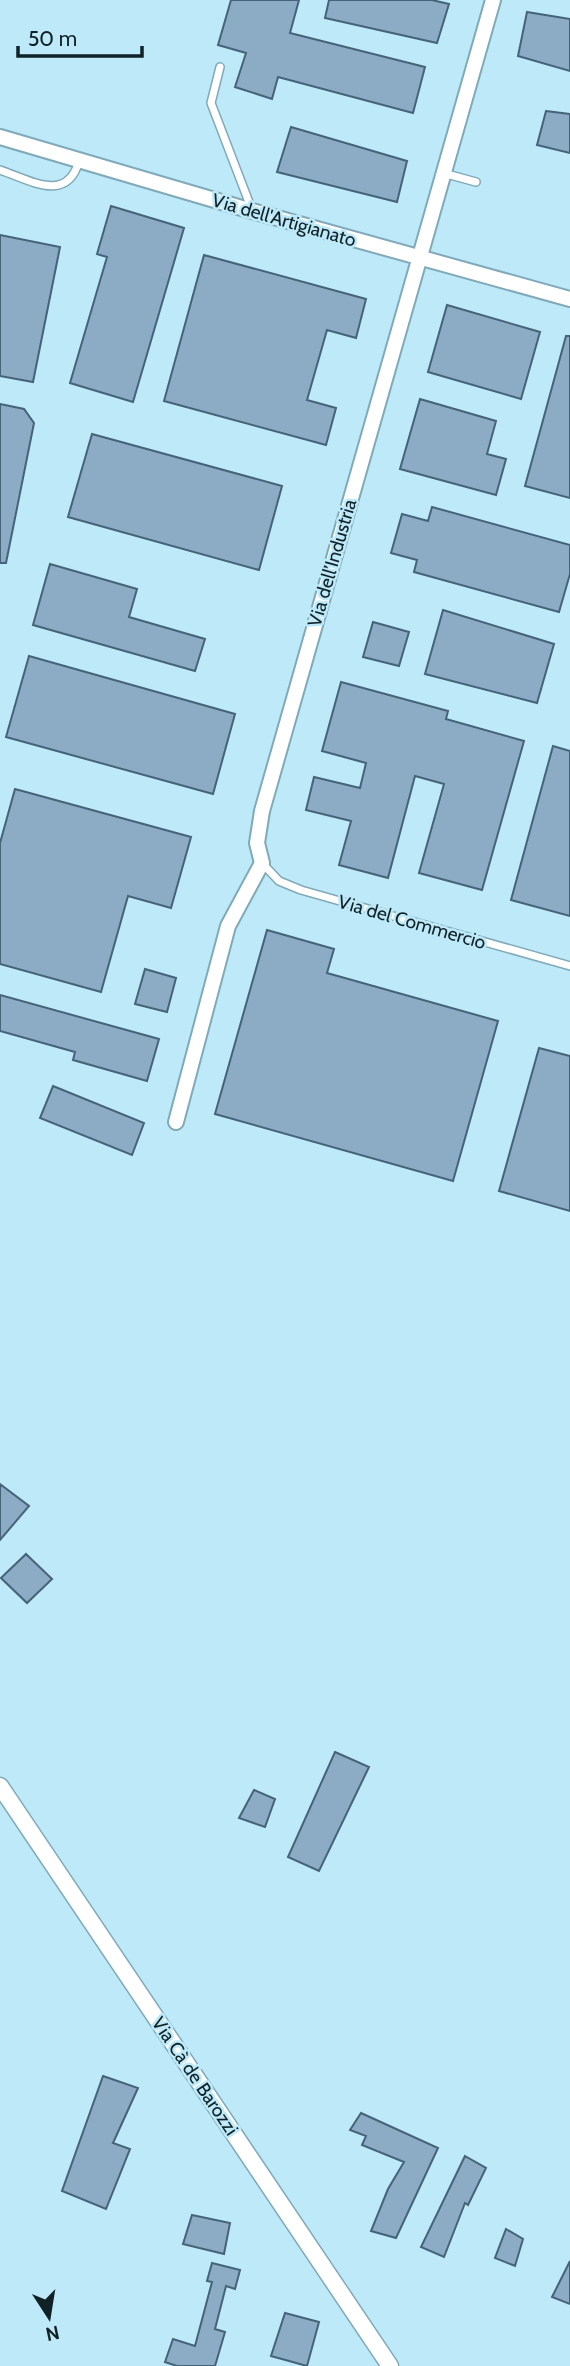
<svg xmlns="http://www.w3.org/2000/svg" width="570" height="2366" viewBox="0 0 570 2366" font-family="Cabin,sans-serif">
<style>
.building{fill:#8cacc5;stroke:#456379;stroke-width:2}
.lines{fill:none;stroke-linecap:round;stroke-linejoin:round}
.service-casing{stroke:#80aab9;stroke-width:10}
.minor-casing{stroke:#80aab9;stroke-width:18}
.tertiary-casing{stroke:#80aab9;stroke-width:19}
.service{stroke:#fff;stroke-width:7}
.minor{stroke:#fff;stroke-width:14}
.tertiary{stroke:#fff;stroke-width:16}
.labels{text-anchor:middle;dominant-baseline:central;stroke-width:5;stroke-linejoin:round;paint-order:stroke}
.street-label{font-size:19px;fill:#112227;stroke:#bde9f8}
</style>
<rect width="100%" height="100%" fill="#bde9f8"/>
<path class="building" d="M231,0H299L290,33L425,67L413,113L278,77L272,99L235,87L246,53L218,45Z
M329,0H432L449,4L437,43L325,18Z
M527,12L570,19V71L518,56Z
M546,111L570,114V153L537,145Z
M291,127L407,161L397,202L277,172Z
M111,206L184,228L133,402L70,383L107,257L97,254Z
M0,235L60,247L33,382L0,376Z
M204,255L366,299L356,338L327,330L307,400L336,408L326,445L164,401Z
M447,305L540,332L521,399L428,372Z
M566,336H570V498L525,486Z
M420,399L496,421L487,454L506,459L496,495L400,469Z
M0,404L24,409L34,423L6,563H0Z
M92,434L282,486L259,570L68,517Z
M432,507L570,545V574L559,612L414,572L417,560L391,553L402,514L428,521Z
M50,564L137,589L129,617L205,639L195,671L33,625Z
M443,610L554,644L537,703L425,674Z
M373,622L409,632L399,666L363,657Z
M29,656L235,714L213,794L6,737Z
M341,682L448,711L446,719L524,741L482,890L419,873L444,784L415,776L388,878L339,865L351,821L306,810L314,777L360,788L366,763L322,751Z
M553,746L570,751V916L511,900Z
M15,789L191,837L171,908L128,896L101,992L0,964V843Z
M267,930L334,949L327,973L498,1021L453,1181L215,1114Z
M145,969L176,978L167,1012L135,1004Z
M0,995L159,1039L147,1081L73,1060L75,1052L0,1031Z
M539,1048L570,1056V1211L499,1191Z
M53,1086L144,1123L132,1155L40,1118Z
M0,1484L29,1506L0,1540Z
M26,1554L52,1579L27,1603L1,1578Z
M335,1752L369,1767L319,1871L288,1857Z
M254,1790L275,1799L265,1827L239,1818Z
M103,2076L138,2088L113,2143L130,2149L106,2209L62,2191Z
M361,2113L438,2148L396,2238L371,2231L388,2189L404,2162L362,2145L366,2136L350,2130Z
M465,2156L486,2168L468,2205L465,2203L444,2257L421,2247Z
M192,2215L230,2223L224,2254L183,2244Z
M506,2229L523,2239L515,2266L495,2258Z
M570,2261V2304L552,2297Z
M212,2263L240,2270L235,2289L226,2286L215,2329L225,2332L215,2366H177L165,2362L173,2339L195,2346L212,2282L207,2281Z
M285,2313L319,2322L307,2366L271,2356Z"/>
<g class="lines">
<defs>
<path id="service" d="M220,67L211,103L252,210
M0,170C30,180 67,204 79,161
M443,173L476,182
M262,863L279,881L301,890L570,966"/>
<path id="minor" d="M0,137L252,211L570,299
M176,1122L228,926L262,863L257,843L262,811L493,0"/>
<path id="tertiary" d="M0,1786L390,2366"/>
</defs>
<use href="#service" class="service-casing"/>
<use href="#minor" class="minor-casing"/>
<use href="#tertiary" class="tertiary-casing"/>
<use href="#service" class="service"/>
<use href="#minor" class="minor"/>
<use href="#tertiary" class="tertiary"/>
</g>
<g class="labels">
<g class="street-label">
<text transform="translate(284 220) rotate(16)">Via dell'Artigianato</text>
<text transform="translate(332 563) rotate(-74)">Via dell’Industria</text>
<text transform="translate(412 922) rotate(16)">Via del Commercio</text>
<text transform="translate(195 2076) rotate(56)">Via Cà de Barozzi</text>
</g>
</g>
<g transform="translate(49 2317) rotate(168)" stroke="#bde9f8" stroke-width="5" paint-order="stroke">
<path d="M0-5L12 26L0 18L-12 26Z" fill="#112227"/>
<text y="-10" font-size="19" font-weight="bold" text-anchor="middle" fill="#112227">N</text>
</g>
<path d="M18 46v10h124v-10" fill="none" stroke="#112227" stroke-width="3.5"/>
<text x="28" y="46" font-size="21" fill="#112227" stroke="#bde9f8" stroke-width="5" paint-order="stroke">50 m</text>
</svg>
